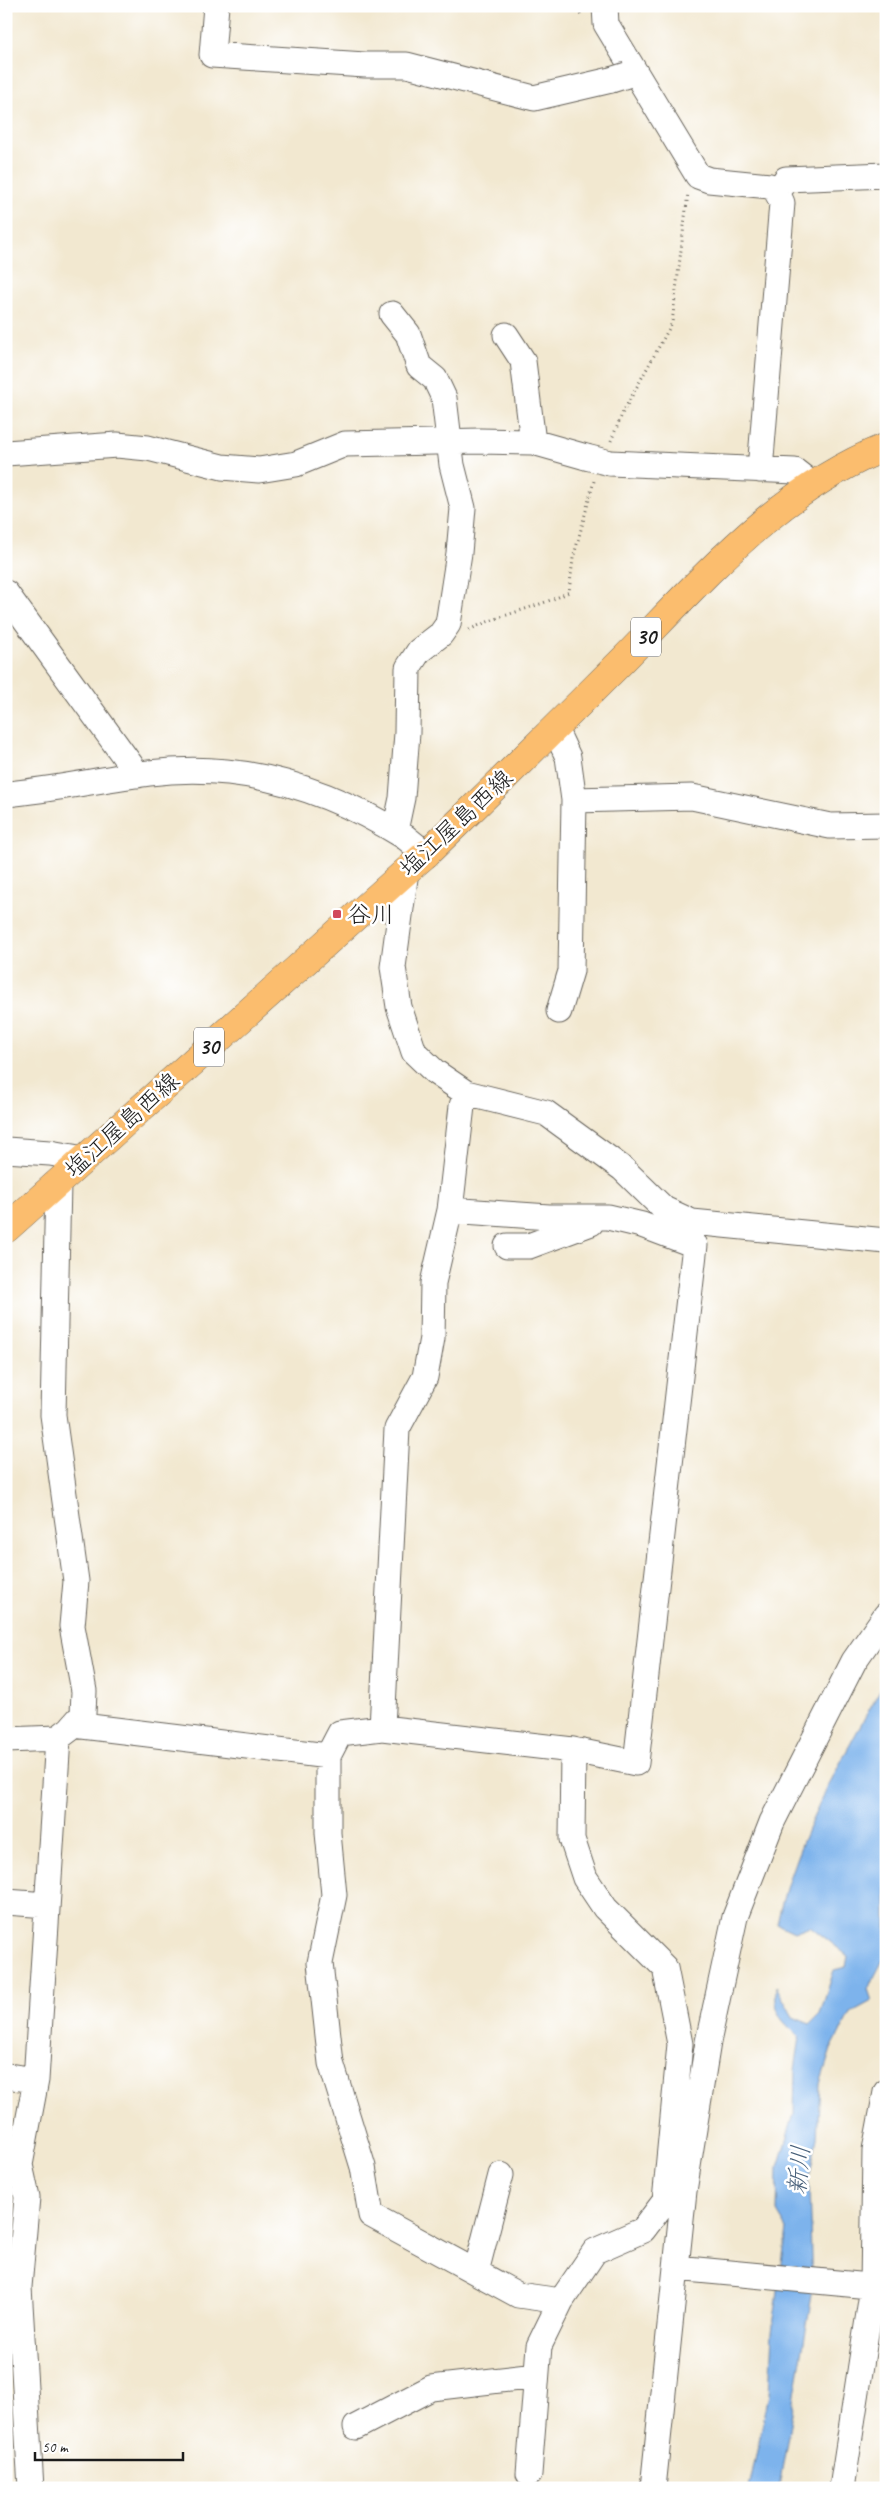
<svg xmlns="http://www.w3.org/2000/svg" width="892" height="2494" viewBox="0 0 892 2494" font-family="Caveat,'Klee One',sans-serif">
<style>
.water{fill:#7db3ec;stroke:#4c6884}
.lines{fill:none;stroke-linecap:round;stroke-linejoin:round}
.minor-casing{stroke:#67635b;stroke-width:27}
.major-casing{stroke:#67635b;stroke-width:29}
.path{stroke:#67635b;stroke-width:3;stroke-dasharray:1 4;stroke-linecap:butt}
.minor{stroke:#fff;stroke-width:25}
.major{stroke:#fbbd6e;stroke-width:28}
.minor-bridge-casing{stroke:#67635b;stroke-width:27;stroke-linecap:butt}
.major-bridge-casing{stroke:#67635b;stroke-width:29;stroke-linecap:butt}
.minor-bridge{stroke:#fff;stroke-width:25}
.major-bridge{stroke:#fbbd6e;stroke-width:28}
.poi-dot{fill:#d1495b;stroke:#fff;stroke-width:2}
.labels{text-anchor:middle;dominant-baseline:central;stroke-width:5;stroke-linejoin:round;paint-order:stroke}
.shield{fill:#fff;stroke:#606060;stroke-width:1}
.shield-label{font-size:22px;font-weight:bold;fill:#1c1c1c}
.street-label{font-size:24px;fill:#1c1c1c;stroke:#fff}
.poi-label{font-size:24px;fill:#1c1c1c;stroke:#fff;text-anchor:start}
.water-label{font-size:25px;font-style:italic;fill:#48607a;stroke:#fff}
</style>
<rect width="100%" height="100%" fill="#fff"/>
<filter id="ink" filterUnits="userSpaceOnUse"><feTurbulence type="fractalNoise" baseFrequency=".02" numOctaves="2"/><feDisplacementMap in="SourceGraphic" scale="10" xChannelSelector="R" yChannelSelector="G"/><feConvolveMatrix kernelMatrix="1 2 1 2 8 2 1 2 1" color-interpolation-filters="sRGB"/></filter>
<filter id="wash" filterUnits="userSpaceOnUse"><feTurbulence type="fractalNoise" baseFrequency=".0096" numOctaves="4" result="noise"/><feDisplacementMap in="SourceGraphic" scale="20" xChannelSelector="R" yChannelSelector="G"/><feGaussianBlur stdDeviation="1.12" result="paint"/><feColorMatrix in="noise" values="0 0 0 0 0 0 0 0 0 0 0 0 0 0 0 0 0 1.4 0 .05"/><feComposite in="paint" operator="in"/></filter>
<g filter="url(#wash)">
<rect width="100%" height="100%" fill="#f2e8d0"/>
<path class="water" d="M886,1679V1960H883L868,1989L872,2001L850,2013L831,2049L820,2084L817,2138L809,2179L812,2295L779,2488H749L769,2394L772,2332L787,2229L777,2212L778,2167L794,2114L795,2070L800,2037C778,2018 775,2015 776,1986L793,2017L810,2024L820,2014L834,1970L846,1967L848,1956L810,1926L794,1932L777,1924C795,1837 844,1756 886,1679Z"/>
</g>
<g filter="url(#ink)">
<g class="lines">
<defs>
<path id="minor" d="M216,6L212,55L365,65H407L534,98L611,80
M605,6L606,24L698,176L709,180L770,186L777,192L782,203L760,470
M777,192L786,179L886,175
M392,314L408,334L419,366L435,379L444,398L452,465L463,508L459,553L448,624L441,634L419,651L408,668L407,733L402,798L395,831
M506,335L523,361L533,442
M6,453L117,445L148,448L222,467L259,470L296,464L345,444L480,441L533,442L586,457
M610,463L795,471L813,485
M6,593L138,775
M555,729L568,757L574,800L571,971L559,1011
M6,794C54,790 101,779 149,773C241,761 327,788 405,837
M574,800L692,797L830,826L886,825
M466,1093L546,1113L623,1169L664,1209L692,1222L886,1241
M6,1150L50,1153L84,1159
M450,1210L549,1217H608L642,1225L695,1245L636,1763L573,1750
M507,1246H529L591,1223
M74,1725L328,1756V1833L334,1895L320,1963L331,2063L363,2167L371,2215L518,2295L561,2301L539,2346L529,2474
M382,1728L397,1429L425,1377L432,1338L433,1283L450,1210L462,1106L466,1093L435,1072L414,1052L399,1007L393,967L406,871
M6,1740L58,1738L70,1729L83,1714L84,1691L72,1626L76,1581L53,1415L58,1183
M328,1756L340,1733L382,1728L573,1750L572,1839L585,1878L605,1908L665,1968L680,2044L665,2201L643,2230L595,2251L561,2301
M6,1902L47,1905
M6,2076L36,2080
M676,2268L859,2285L886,2290
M476,2272L501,2175
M356,2427L431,2388L536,2376
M31,2488L19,2287L27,2197L20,2165L36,2080L58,1738
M653,2488L684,2191L708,2042L735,1917L772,1822L854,1661L886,1615
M842,2488L873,2287L875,2150L886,2092"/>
<path id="major" d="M426,854C491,791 556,727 620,663C702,580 775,491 886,447
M6,1229L412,866"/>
</defs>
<use href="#minor" class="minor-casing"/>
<use href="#major" class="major-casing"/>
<path class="path" d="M574,6L583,18
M611,441L623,412L672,323L688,193
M469,630C501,614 537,608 569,592L573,559L594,481"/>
<use href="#minor" class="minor"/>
<use href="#major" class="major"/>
<defs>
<path id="minor-bridge" d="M611,80L627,75
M586,457L610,463
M405,837L426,854"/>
<path id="major-bridge" d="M412,866L426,854"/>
</defs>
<use href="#minor-bridge" class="minor-bridge-casing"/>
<use href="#major-bridge" class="major-bridge-casing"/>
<use href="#minor-bridge" class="minor-bridge"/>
<use href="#major-bridge" class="major-bridge"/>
</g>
</g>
<rect class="poi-dot" x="332" y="909" width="10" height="10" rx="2.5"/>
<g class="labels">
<g class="shield">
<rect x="631" y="617.5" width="30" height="39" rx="4"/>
<rect x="194" y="1027.5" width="30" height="39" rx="4"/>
</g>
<g class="shield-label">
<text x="646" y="637">30</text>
<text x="209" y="1047">30</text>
</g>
<g class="street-label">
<text transform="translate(456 823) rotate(-43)">塩江屋島西線</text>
<text transform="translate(122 1125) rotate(-42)">塩江屋島西線</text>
</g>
<g class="poi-label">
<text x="347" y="914">谷川</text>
</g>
<g class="water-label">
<text transform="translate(799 2170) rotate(-85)">新川</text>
</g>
</g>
<rect width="892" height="2494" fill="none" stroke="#fff" stroke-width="25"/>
<path d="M35 2452v8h148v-8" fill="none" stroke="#1c1c1c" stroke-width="2.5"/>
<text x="42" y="2452" font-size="15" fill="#1c1c1c" stroke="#ffffff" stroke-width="4" paint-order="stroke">50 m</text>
</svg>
